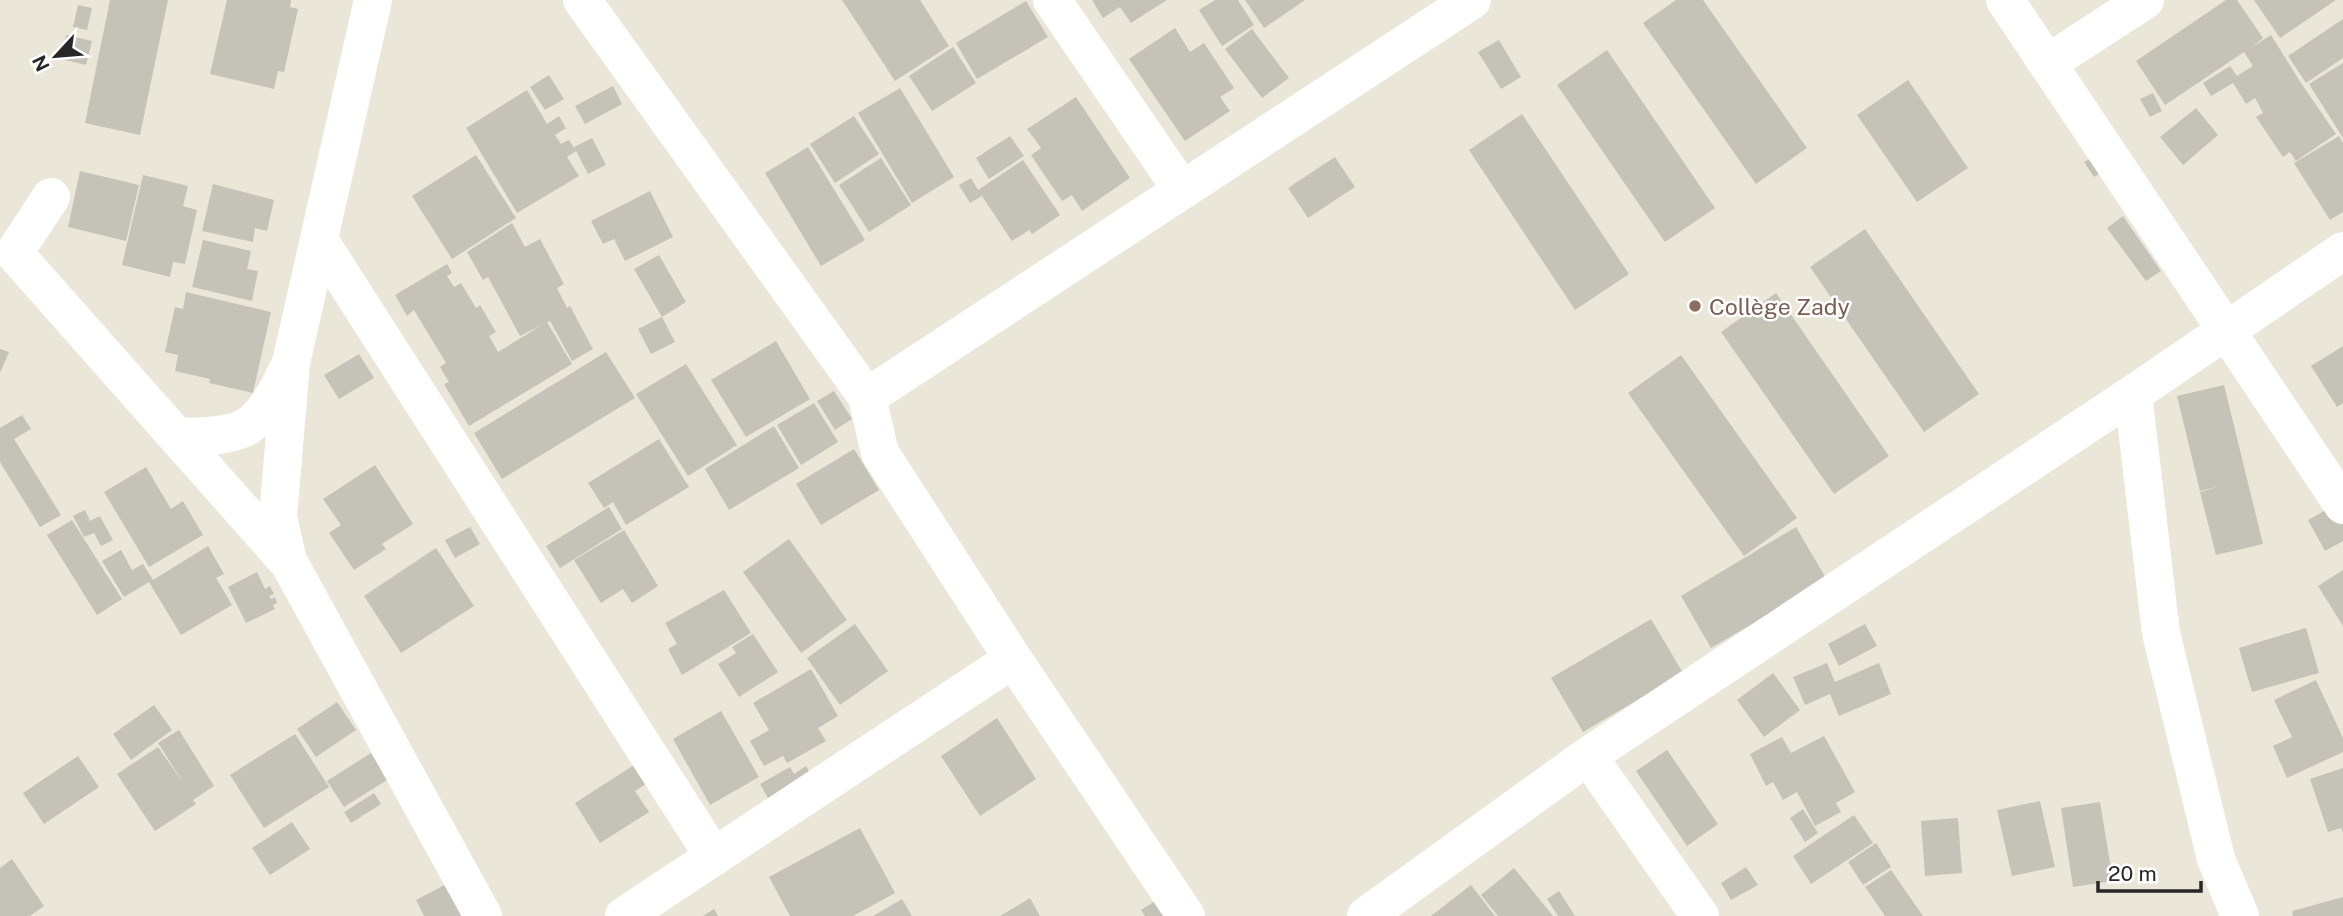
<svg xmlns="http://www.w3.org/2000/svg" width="2343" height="916" viewBox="0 0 2343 916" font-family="'Public Sans',sans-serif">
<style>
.building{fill:#c5c3b8}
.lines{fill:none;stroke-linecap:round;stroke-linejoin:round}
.minor{stroke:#fff;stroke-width:38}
.education-dot{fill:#8d6e63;stroke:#fff;stroke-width:2.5}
.labels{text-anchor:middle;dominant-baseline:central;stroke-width:5;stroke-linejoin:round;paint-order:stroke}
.education-label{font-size:23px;fill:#785e54;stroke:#fff;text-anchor:start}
</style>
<rect width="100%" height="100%" fill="#eae6d8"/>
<path class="building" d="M110,0H168L140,135L85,123Z
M227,0H291L290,7L298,9L284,72L278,71L274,89L210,74Z
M842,0H920L949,46L895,81Z
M1092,0H1167L1131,23L1120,7L1103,18Z
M1215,0H1238L1254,25L1222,46L1199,10Z
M1245,0H1305L1264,28Z
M1676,0H1703L1807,148L1756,184L1643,23Z
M2226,0H2237L2263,38L2252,47L2271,35L2301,83L2336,134L2296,161L2290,152L2283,157L2256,117L2263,113L2255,98L2246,104L2233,83L2211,96L2203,83L2230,66L2237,76L2253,66L2244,52L2165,105L2136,61Z
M2254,0H2336L2280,38Z
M1026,1L1048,37L977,79L956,43Z
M78,5L92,8L87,30L73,27Z
M2343,19V58L2306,83L2288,56Z
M1175,28L1190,52L1204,43L1234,88L1220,97L1230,111L1185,141L1129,59Z
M1252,29L1289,78L1262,98L1225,49Z
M66,35L92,41L86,65L61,59Z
M1499,40L1521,77L1501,89L1478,52Z
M953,47L976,83L932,111L909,76Z
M1607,50L1715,208L1665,242L1557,85Z
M2343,63V138L2309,84Z
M549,75L564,99L545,110L530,87Z
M1908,80L1968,168L1917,202L1857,115Z
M613,86L622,104L585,124L575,106Z
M900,88L954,177L912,203L858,113Z
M527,90L547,124L559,116L566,128L555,135L561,144L569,140L576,151L567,157L579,176L517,213L466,128Z
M2153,93L2162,111L2150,117L2140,99Z
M1076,97L1130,178L1082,211L1072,195L1062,201L1031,155L1041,148L1027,129Z
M2196,108L2218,135L2183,165L2160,137Z
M1522,114L1629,274L1575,310L1469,150Z
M854,116L879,154L835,183L810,144Z
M1010,136L1024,156L989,179L976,158Z
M2339,136L2343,143V212L2330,220L2294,163Z
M592,138L606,165L588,174L574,147Z
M808,147L865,240L821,266L765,173Z
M2098,154L2107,169L2094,177L2084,162Z
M476,155L516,218L452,259L412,196Z
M1335,157L1355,187L1308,218L1288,188Z
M881,158L911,205L869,232L839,185Z
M1023,160L1060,215L1032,234L1029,230L1012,241L982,196L970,203L959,185L971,178L978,190Z
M80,171L139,185L126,241L68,227Z
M143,175L188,186L183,206L197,210L185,264L173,262L170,277L122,265Z
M213,184L274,200L267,231L255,228L253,242L202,231Z
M650,191L673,237L625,261L614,239L603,244L591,221Z
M2123,216L2161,271L2146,281L2107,228Z
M512,223L525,247L540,239L564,284L557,288L567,308L570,306L593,349L572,361L550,321L547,322L572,364L469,426L444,384L449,382L440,367L446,363L414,310L407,316L395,295L447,264L452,273L447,276L454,287L461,283L476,308L480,305L496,332L489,336L498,352L542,325L520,336L488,277L483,280L467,252Z
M1865,229L1979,394L1924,432L1810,267Z
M203,240L251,251L247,269L258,271L252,301L192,287Z
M659,255L686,302L662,317L634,269Z
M186,292L271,312L253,393L209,383L210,379L175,371L178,355L165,352L175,307L183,309Z
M1776,293L1889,456L1834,494L1721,332Z
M662,317L675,342L651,354L638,329Z
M776,341L810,399L746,437L711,380Z
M2343,346V403L2337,407L2311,366Z
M0,349L9,352L0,373Z
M606,352L635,398L502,479L474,433Z
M359,354L374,378L339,399L324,375Z
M1681,355L1797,518L1744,556L1628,393Z
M686,364L737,445L688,476L636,394Z
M2224,385L2263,544L2216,555L2200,492L2221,486L2200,491L2177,396Z
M834,391L852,419L835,430L817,401Z
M814,403L838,442L801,465L777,425Z
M22,415L31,429L14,439L61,515L40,527L0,462V428Z
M774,426L799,468L729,510L705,469Z
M659,439L689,487L626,525L613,502L604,508L588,483Z
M854,449L879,490L821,525L796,484Z
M375,465L413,524L382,544L386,549L354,570L329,533L341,525L323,499Z
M146,467L171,509L183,501L203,535L149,567L104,492Z
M2337,504L2343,515V541L2325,551L2308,520Z
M609,507L622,529L560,568L546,546Z
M85,510L90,521L100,516L113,540L101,546L94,533L84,537L73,516Z
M72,520L122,599L97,615L47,535Z
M470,527L480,544L455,558L445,540Z
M1796,527L1827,580L1711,648L1681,596Z
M624,530L658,586L632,603L623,589L601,603L574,560Z
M789,539L847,620L801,653L743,572Z
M208,546L224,574L216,578L232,605L181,635L149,582L124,597L102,561L121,550L132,570L143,564L153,580Z
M436,548L474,606L401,653L364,596Z
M2343,570V626L2318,586Z
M257,572L265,589L270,586L274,594L269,596L271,599L275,597L277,603L273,605L275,609L246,623L228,587Z
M724,590L751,633L682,675L668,649L677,644L665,623Z
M1651,619L1683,673L1583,732L1551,678Z
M855,624L888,671L840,705L807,658Z
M1865,624L1877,646L1839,666L1828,644Z
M2306,628L2319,673L2252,692L2239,648Z
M753,634L778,672L739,697L718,664L736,653L732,647Z
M1827,663L1835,682L1879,663L1891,694L1839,716L1830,694L1805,705L1793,677Z
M811,669L838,716L818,728L826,741L787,763L783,756L764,766L750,741L769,730L753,703Z
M1773,673L1800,710L1764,737L1737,700Z
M2316,680L2343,738V752L2287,778L2273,746L2292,737L2274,700Z
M337,702L356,730L316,757L297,729Z
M154,705L172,730L131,760L113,734Z
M721,711L759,777L710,805L673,739Z
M997,718L1036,779L980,816L941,756Z
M179,730L214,786L193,800L196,804L155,831L117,774L158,747L184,784L158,743Z
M295,734L329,787L264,828L230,775Z
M1824,736L1855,792L1836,803L1841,812L1815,826L1797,792L1783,800L1773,782L1766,786L1750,754L1782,737L1791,753Z
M1667,750L1718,824L1687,846L1636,771Z
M371,753L387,780L344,807L327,781Z
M78,756L99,787L44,824L23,793Z
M634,765L646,784L635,791L649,812L600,843L575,803Z
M806,766L816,783L773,807L760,784L790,767L794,774Z
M2343,768V833L2341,828L2328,832L2310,779Z
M374,793L381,804L351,823L344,812Z
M2040,801L2055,867L2012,876L1997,810Z
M2100,802L2113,881L2073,887L2061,808Z
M1803,809L1818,833L1805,842L1790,818Z
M1854,815L1873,843L1811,884L1793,856Z
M1958,818L1962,873L1925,876L1921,821Z
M292,822L310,849L270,875L252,848Z
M860,828L895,893L853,916H790L769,877Z
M1876,843L1891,867L1863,885L1848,862Z
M12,859L44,906L30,916H0V868Z
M1746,867L1758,885L1731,900L1721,883Z
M1514,868L1553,916H1498L1481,895Z
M1891,870L1923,916H1885L1865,887Z
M452,881L472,916H424L416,900Z
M1471,885L1495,916H1431Z
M1559,891L1575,916H1558L1547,899Z
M1163,896L1175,916H1145L1141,910Z
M2343,897V916H2293L2292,911Z
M1030,898L1040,916H1000Z
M902,899L912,916H873Z
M714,909L718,916H703Z"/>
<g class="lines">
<path class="minor" d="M582,0L867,397L880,453L1013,659L1186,916
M1052,0L1182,190
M2005,0L2343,505
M2048,63L2145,0
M51,197L14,253L286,560
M319,240L714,857
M291,363L278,517L288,561L483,916
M2133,394L2161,633L2216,859L2240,916
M867,397L1472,0
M178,437C198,437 231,437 248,426C268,413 281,383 291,363L373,0
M1588,756L1700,916
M624,916L1013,659
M1366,916L1588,756L2133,394L2343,251"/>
</g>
<circle class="education-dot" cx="1695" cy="306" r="7"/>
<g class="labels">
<g class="education-label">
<text x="1709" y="306">Collège Zady</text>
</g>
</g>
<g transform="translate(56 56) rotate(244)" stroke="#ffffff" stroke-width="5" paint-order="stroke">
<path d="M0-5L12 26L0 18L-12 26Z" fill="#272727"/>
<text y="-10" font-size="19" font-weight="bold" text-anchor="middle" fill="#272727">N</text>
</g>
<path d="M2098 881v10h103v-10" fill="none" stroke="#272727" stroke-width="3.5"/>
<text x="2108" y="881" font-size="21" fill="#272727" stroke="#ffffff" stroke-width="5" paint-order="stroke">20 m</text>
</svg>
